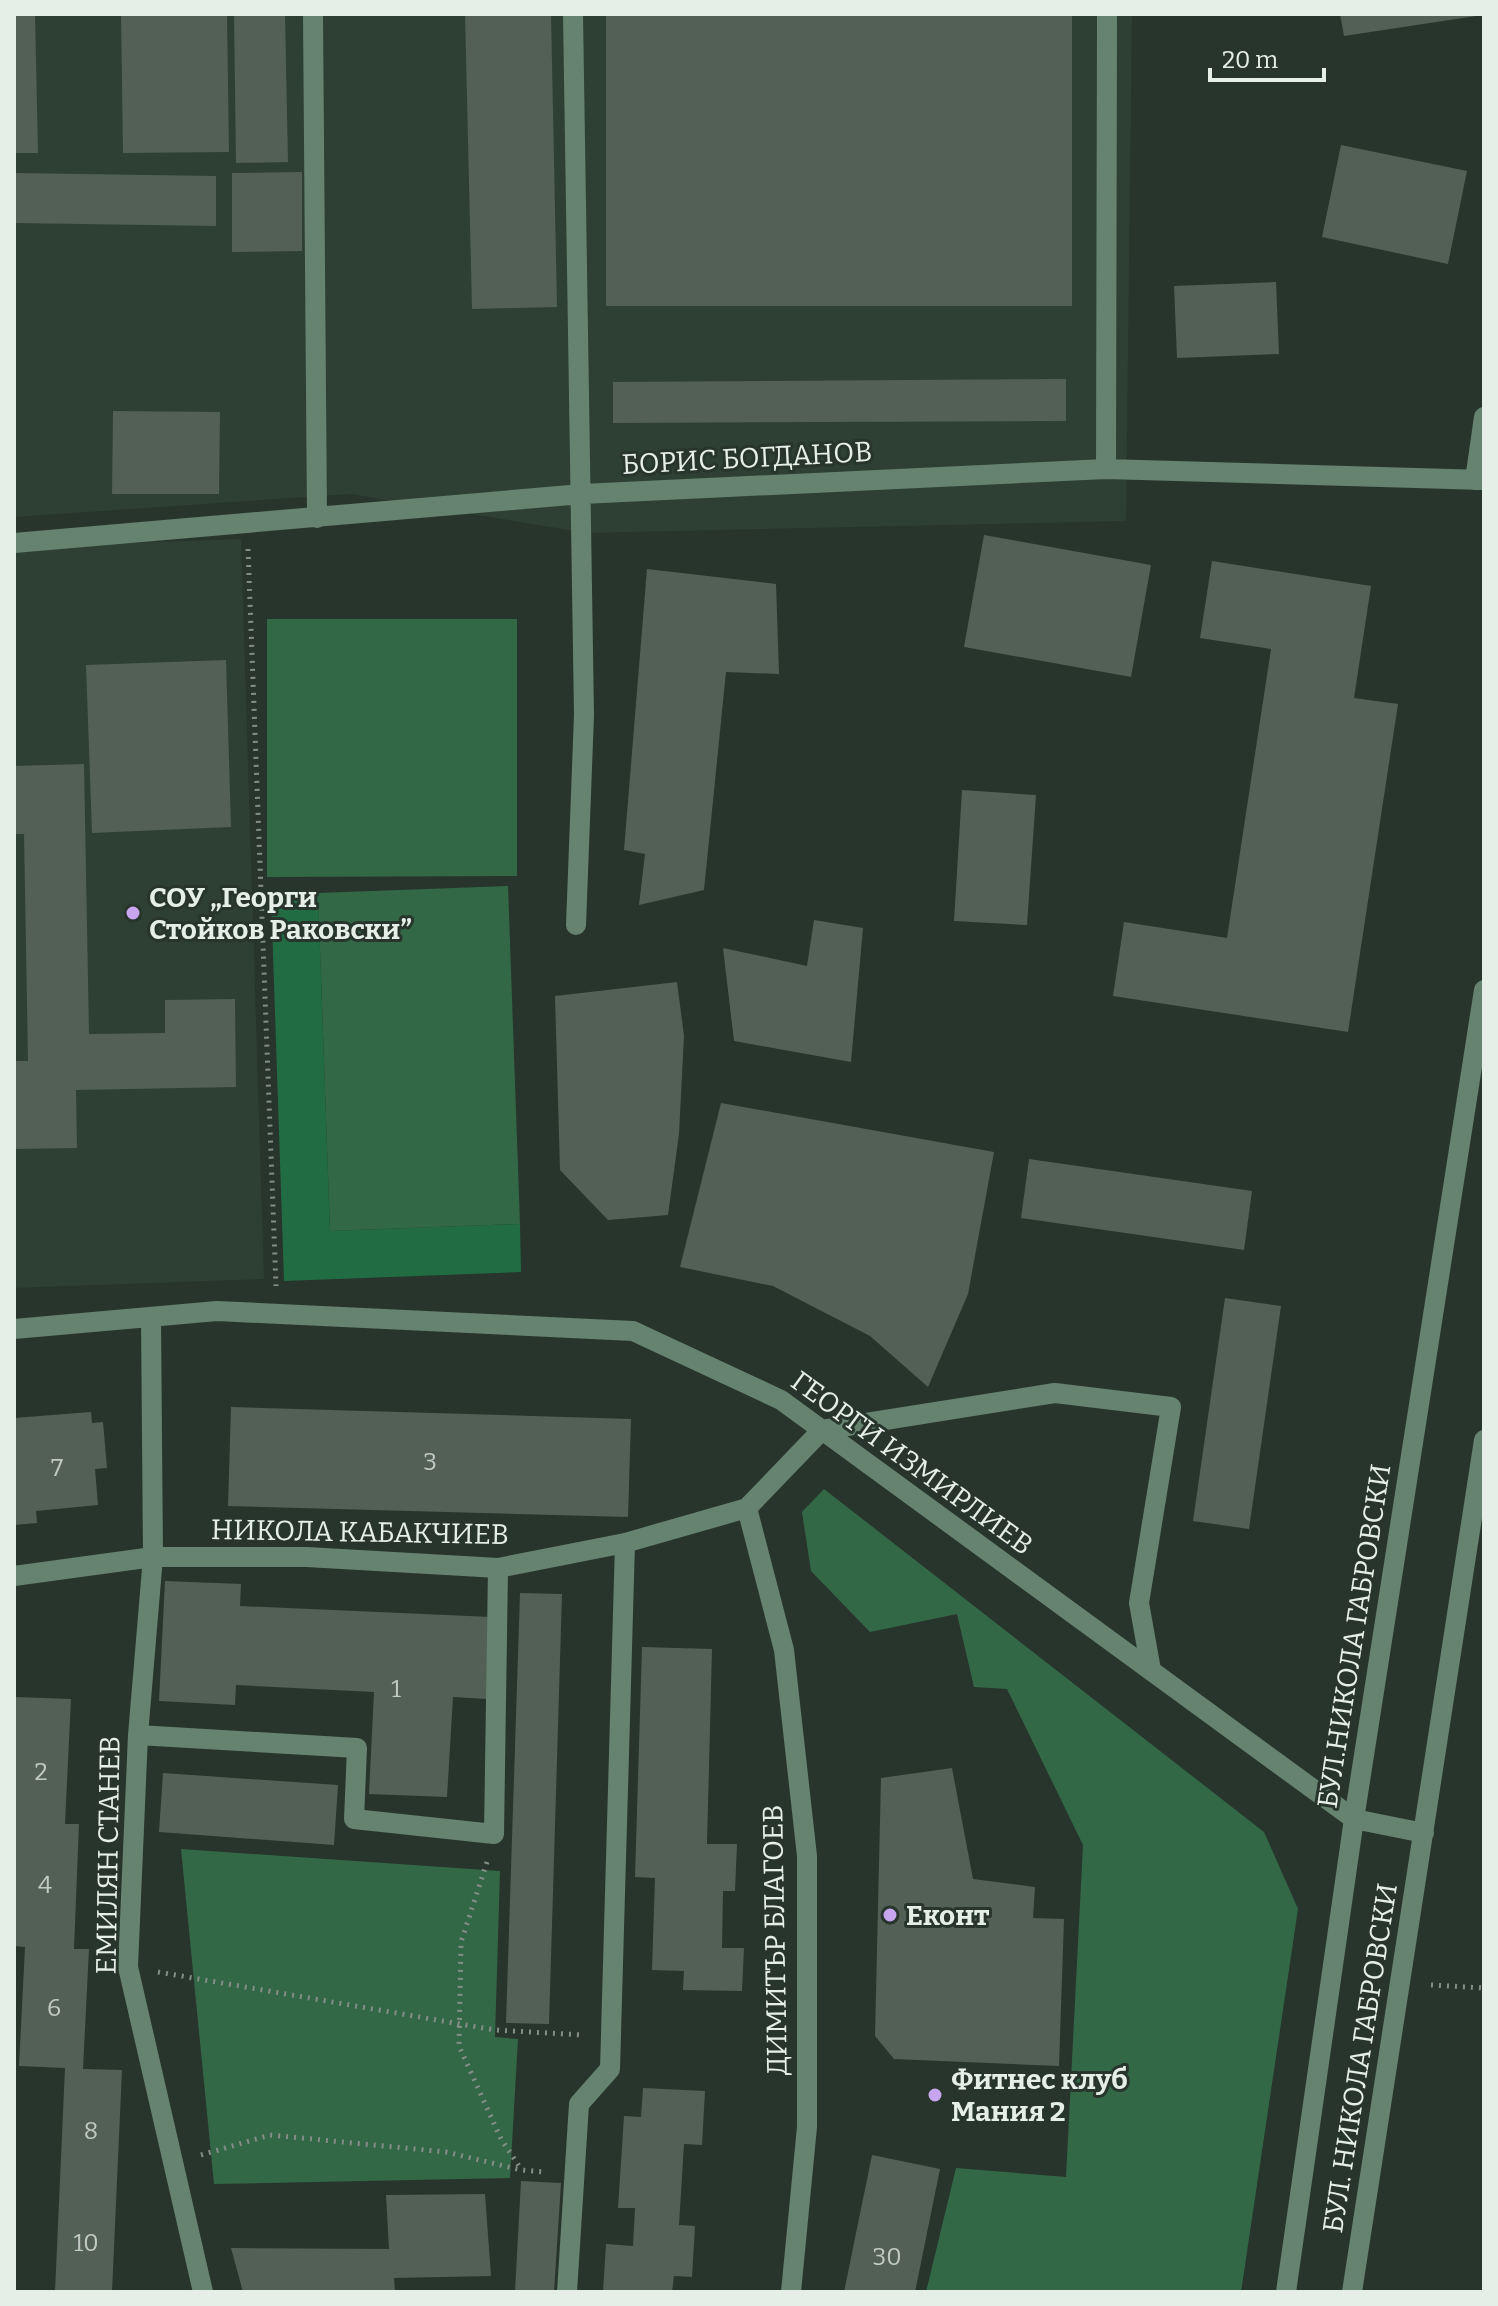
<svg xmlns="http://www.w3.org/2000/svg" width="1498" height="2306" viewBox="0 0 1498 2306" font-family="Bitter,serif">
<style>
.built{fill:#2d4033}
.green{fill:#336847}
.forest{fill:#226c43}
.building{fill:#526056}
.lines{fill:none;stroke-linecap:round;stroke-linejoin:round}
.path{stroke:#848e87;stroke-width:5;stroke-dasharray:2 6;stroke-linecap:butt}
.minor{stroke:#66836f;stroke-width:20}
.poi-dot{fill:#c7a6ef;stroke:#28352c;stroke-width:3}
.labels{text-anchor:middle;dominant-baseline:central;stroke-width:6;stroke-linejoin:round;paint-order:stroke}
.number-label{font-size:24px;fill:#c1cac4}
.street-label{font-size:28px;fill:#e6eee8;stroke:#28352c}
.poi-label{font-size:28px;font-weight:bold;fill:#e6eee8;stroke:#28352c;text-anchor:start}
</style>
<rect width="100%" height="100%" fill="#28352c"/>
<path class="built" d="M14,14H1132L1126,521L587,533L350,494L14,517Z
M241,539L264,1279L14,1288V547Z"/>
<path class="green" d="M267,619H517V876L267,877Z
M508,886L520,1224L330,1231L318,893Z
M824,1489L1264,1832L1298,1909L1241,2292H926L956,2168L1066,2177L1083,1845L1007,1689L974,1687L957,1614L870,1632L811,1571L802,1512Z
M181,1849L500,1871L495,2037L518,2039L510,2178L214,2184Z"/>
<path class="forest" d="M318,893L330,1231L520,1224L521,1272L284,1281L271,894Z"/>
<path class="building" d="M14,14H35L38,153H14Z
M121,14H227L229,152L123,153Z
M234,14H285L288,162L236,163Z
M465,14H551L557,307L472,309Z
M606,14H1072V306H606Z
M1340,14H1476V16L1344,36Z
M1341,145L1467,171L1448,264L1322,237Z
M302,172V251L232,252V173Z
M14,173L216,176V226L14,223Z
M1276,282L1279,354L1177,358L1174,286Z
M1066,379V421L613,423V382Z
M113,411L220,412L219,494H112Z
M984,535L1151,565L1131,677L964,647Z
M1212,561L1371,586L1354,698L1398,704L1348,1032L1113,996L1124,922L1227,938L1271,649L1200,638Z
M647,569L776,584L779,674L726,672L704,890L639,905L645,854L624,850Z
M226,660L231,827L92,833L86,665Z
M84,764L89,1034L165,1033V1000L235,999L236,1087L76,1090L77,1148L14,1149V1061H28L24,834H14V766Z
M962,790L1036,795L1027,925L954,921Z
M814,920L863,928L851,1062L734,1041L723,948L807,966Z
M677,982L684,1036L679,1134L668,1215L608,1220L560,1170L555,996Z
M721,1103L994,1152L968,1294L928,1387L870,1336L773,1286L680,1267Z
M1029,1159L1252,1191L1244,1250L1021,1218Z
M1225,1298L1281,1306L1249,1529L1193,1521Z
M231,1407L631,1419L628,1517L228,1506Z
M91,1412L92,1423L103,1422L107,1468L95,1469L98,1505L36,1511L37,1523L14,1525V1418Z
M165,1581L241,1584L240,1606L491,1617L487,1699L453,1697L447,1797L369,1794L374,1692L236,1685L235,1705L159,1701Z
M520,1593L562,1594L549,2024L506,2023Z
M642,1647L712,1649L707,1844H737L735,1891H723L722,1948H744L742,1991L683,1990L684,1971L652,1970L655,1878L635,1877Z
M15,1697L71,1699L65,1824H79L74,1949H89L83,2069L122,2070L112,2292H55L65,2068L19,2066L25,1947L14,1946Z
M952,1768L973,1879L1035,1887L1033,1918L1064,1919L1059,2066L894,2059L875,2036L881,1778Z
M163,1773L338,1785L334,1845L159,1832Z
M643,2088L705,2091L702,2145L684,2144L679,2225L695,2226L692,2277L674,2276L672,2292H603L606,2244L633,2246L635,2208H618L624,2116L641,2117Z
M872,2155L940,2169L915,2292H844Z
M521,2181L561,2183L554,2292H515Z
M485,2194L491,2276L394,2278L395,2292H243L231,2248L389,2249L386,2195Z"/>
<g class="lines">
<path class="path" d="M248,549L276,1286
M487,1862L461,1942L459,2046L501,2139L521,2169
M158,1972L495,2030L583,2035
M1431,1985L1484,1988
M201,2155L270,2135L446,2152L521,2170L545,2172"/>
<path class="minor" d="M313,14L317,518
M573,14L584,715L576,925
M1106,469L1107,14
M1475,480L1484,417
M14,543L582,494L1106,469L1484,480
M151,1317L153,1557L138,1735L128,1967L203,2292
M14,1329L217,1311L633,1331L781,1400L1354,1819L1424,1833
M14,1576L153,1557H307L498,1568L625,1543L747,1508
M138,1735L357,1748L354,1819L494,1834L498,1568
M567,2292L579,2104L610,2069L625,1543
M791,2292L807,2127V1856L784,1650L747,1508L822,1430L1055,1393L1171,1407L1139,1603L1151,1670
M1286,2292L1354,1819L1484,990
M1352,2292L1484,1440"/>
</g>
<g class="poi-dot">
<circle cx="133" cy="913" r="8"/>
<circle cx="890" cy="1915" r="8"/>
<circle cx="935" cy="2095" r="8"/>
</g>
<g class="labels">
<g class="number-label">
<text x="430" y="1462">3</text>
<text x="57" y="1468">7</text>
<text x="396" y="1689">1</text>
<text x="41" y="1772">2</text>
<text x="45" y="1885">4</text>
<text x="54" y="2008">6</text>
<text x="91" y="2131">8</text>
<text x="86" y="2243">10</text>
<text x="887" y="2257">30</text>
</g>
<g class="street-label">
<text transform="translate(747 458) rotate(-3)">БОРИС БОГДАНОВ</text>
<text transform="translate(912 1463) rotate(36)">ГЕОРГИ ИЗМИРЛИЕВ</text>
<text transform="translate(360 1532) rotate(1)">НИКОЛА КАБАКЧИЕВ</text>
<text transform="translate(1354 1636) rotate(-81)">БУЛ.НИКОЛА ГАБРОВСКИ</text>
<text transform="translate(108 1855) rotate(-89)">ЕМИЛЯН СТАНЕВ</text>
<text transform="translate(775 1940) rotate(-91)">ДИМИТЪР БЛАГОЕВ</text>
<text transform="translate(1360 2058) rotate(-81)">БУЛ. НИКОЛА ГАБРОВСКИ</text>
</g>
<g class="poi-label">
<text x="149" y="897">СОУ „Георги<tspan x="149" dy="32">Стойков Раковски”</tspan></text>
<text x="906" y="1915">Еконт</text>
<text x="951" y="2079">Фитнес клуб<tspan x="951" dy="32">Мания 2</tspan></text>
</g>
</g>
<rect width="1498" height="2306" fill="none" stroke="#e6eee8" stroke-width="32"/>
<path d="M1210 68v12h114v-12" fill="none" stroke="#e6eee8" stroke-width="4"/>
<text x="1222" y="68" font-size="24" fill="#e6eee8" stroke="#28352c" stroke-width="6" paint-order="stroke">20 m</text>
</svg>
